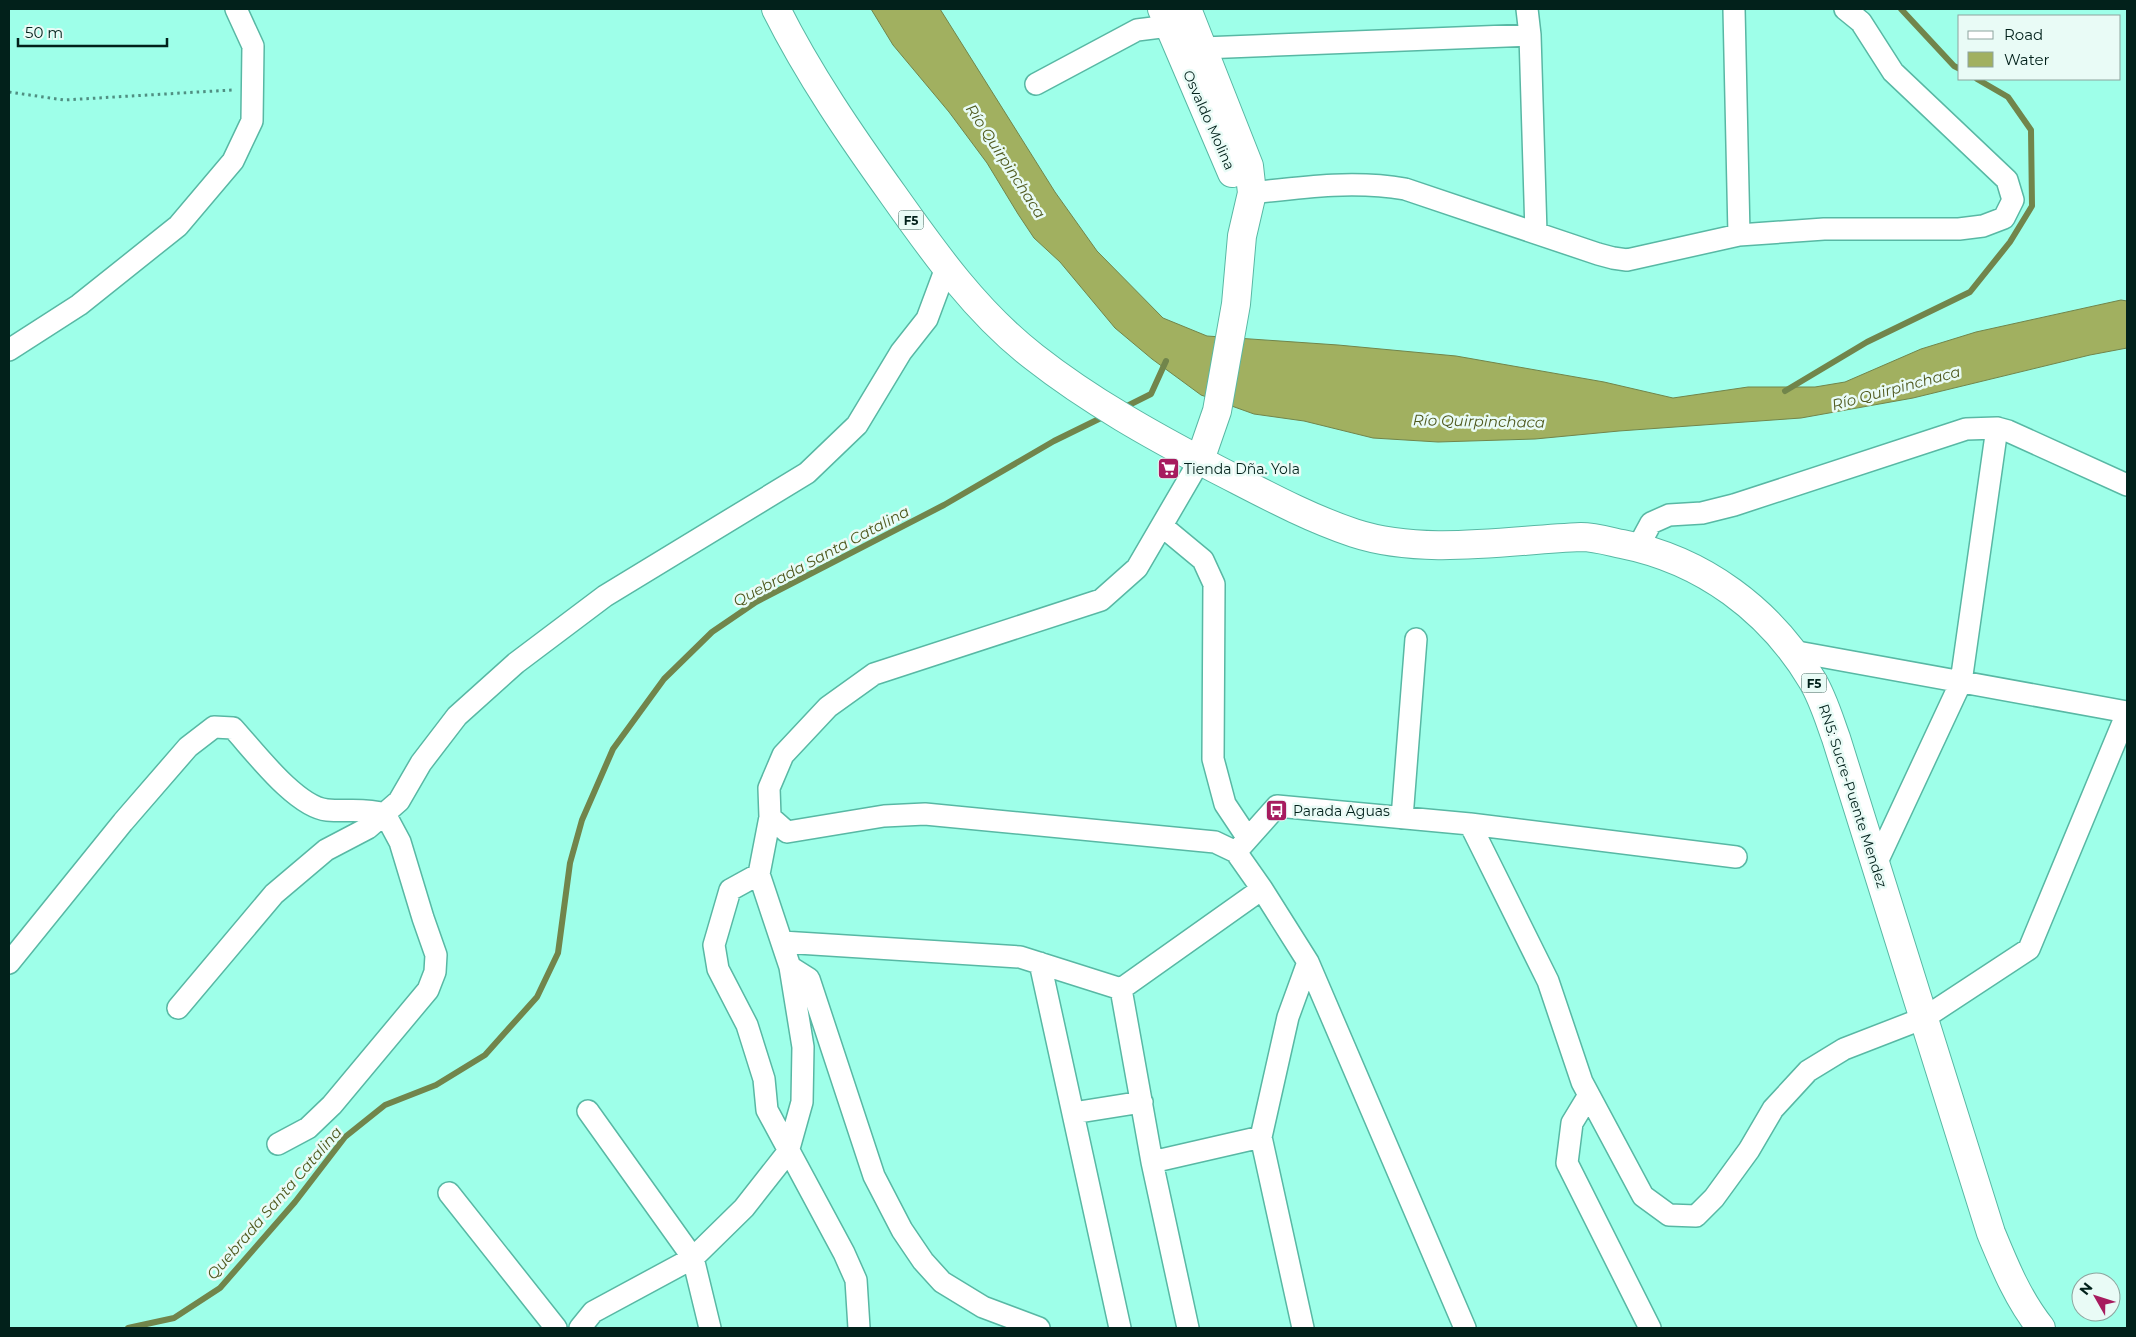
<svg xmlns="http://www.w3.org/2000/svg" width="2136" height="1337" viewBox="0 0 2136 1337" font-family="Montserrat,sans-serif">
<style>
.water{fill:#a1b060;stroke:#71854b}
.lines{fill:none;stroke-linecap:round;stroke-linejoin:round}
.stream{stroke:#71854b;stroke-width:6}
.minor-casing{stroke:#58b8a4;stroke-width:24}
.major-casing{stroke:#58b8a4;stroke-width:30}
.highway-casing{stroke:#58b8a4;stroke-width:30}
.path{stroke:#508f82;stroke-width:3;stroke-dasharray:2.5 4;stroke-linecap:butt}
.minor{stroke:#fff;stroke-width:21}
.major{stroke:#fff;stroke-width:28}
.highway{stroke:#fff;stroke-width:28}
.labels{text-anchor:middle;dominant-baseline:central;stroke-width:5;stroke-linejoin:round;paint-order:stroke}
.shield{fill:#e9fbf6;stroke:#47625d;stroke-width:1}
.shield-label{font-size:12px;font-weight:bold;fill:#02211b}
.street-label{font-size:14px;fill:#02211b;stroke:#e9fbf6}
.poi-label{font-size:14px;fill:#02211b;stroke:#e9fbf6;text-anchor:start}
.water-label{font-size:15px;font-style:italic;fill:#4f591e;stroke:#e9fbf6}
</style>
<rect width="100%" height="100%" fill="#9effe9"/>
<path class="water" d="M871,9H940L1055,192L1097,251L1163,318L1207,336L1338,345L1456,356L1604,382L1673,398L1748,387H1815L1845,382L1921,349L1976,332L2121,300L2127,301V348L2090,355L1913,398L1801,418L1619,431L1535,439L1438,442L1373,438L1304,421L1254,414L1201,395L1152,359L1115,328L1060,262L1034,238L1018,214L987,163L949,112L893,45Z"/>
<g class="lines">
<path class="stream" d="M1901,9L1954,66L1960,69
M1785,391L1867,342L1970,292L2010,242L2032,206L2031,130L2008,97L1977,79
M1121,409L1151,394L1166,361
M128,1328L174,1318L220,1288L295,1202L345,1137L385,1105L436,1085L485,1055L537,997L558,953L570,863L582,820L613,749L664,679L712,632L756,602L944,505L1054,441L1105,416"/>
<defs>
<path id="minor" d="M1527,9L1530,35L1536,233
M1734,9L1739,235
M1192,56L1203,48L1530,35
M1036,84L1137,30L1169,26L1182,19
M1252,193C1303,187 1354,180 1405,189L1598,254L1613,258L1627,260L1739,235L1824,229H1959L1983,226L2004,218L2013,200L2007,180L1893,72L1861,22L1845,9
M9,350L79,305L178,226L233,161L252,121L253,46L236,9
M1200,460L1137,568L1101,600L874,674L828,707L783,755L769,788L770,817L787,832L884,816L925,814L1215,842L1236,852L1262,889L1308,962L1465,1328
M1162,526L1203,560L1214,584L1213,759L1225,804L1247,837
M1638,547L1651,523L1669,515L1702,513L1734,505L1966,429L1997,428L2008,431L2127,485
M1792,651L2127,712
M1402,818L1416,639
M1470,824L1548,981L1582,1082L1643,1196L1669,1215L1696,1216L1714,1198L1749,1150L1773,1109L1808,1071L1844,1049L1924,1018L2029,949L2127,713
M1236,852L1277,806L1470,824L1736,857
M1876,864L1961,682L1997,428
M759,874L730,890L714,945L718,969L747,1025L764,1079L767,1110L844,1253L856,1280L859,1328
M782,942L1020,957L1121,989
M9,963L123,822L188,747L214,727L233,728C254,751 296,807 327,810C348,812 364,808 385,814L400,842L423,918L436,955L435,972L428,990L332,1105L308,1128L278,1144
M1040,963L1120,1328
M790,967L809,979L874,1176L902,1230L923,1261L942,1282L983,1307L1039,1328
M178,1008L274,894L326,850L368,828L399,801L421,763L457,716L516,663L605,596L807,473L857,425L901,352L927,319L946,268
M1589,1095L1572,1123L1567,1163L1650,1328
M588,1111L693,1258L710,1328
M1073,1113L1142,1102
M1152,1162L1261,1137
M449,1193L556,1328
M580,1328L593,1312L693,1258L744,1208L788,1152L802,1102L803,1047L790,967L759,874L770,817
M1188,1328L1152,1162L1121,989L1262,889
M1303,1328L1261,1137L1288,1017L1308,962"/>
<path id="major" d="M1162,9L1232,173
M1187,9L1249,166L1252,193L1242,236L1236,304L1217,411L1200,460"/>
<path id="highway" d="M776,9C809,75 851,136 894,196C935,254 977,313 1034,357C1090,401 1153,436 1216,469C1261,492 1306,517 1354,533C1424,556 1508,540 1581,537C1594,537 1608,541 1622,544C1703,560 1770,610 1812,680C1823,698 1829,719 1836,738L1991,1233C2005,1267 2018,1299 2041,1328"/>
</defs>
<use href="#minor" class="minor-casing"/>
<use href="#major" class="major-casing"/>
<use href="#highway" class="highway-casing"/>
<path class="path" d="M9,92L64,100L232,90"/>
<use href="#minor" class="minor"/>
<use href="#major" class="major"/>
<use href="#highway" class="highway"/>
</g>
<defs>
<symbol id="supermarket-square" viewBox="-11 -11 22 22"><rect x="-9" y="-9" width="18" height="18" rx="4" fill="#a71c5f" stroke="#e9fbf6"/><path d="M-6-5.5h2.5l.6 2H6L4.5 2H-2.5L-4.4-4H-6ZM-1.5 3.2a1.3 1.3 0 1 0 .1 0ZM3 3.2a1.3 1.3 0 1 0 .1 0Z" fill="#fff"/></symbol>
<symbol id="bus-square" viewBox="-11 -11 22 22"><rect x="-9" y="-9" width="18" height="18" rx="4" fill="#a71c5f" stroke="#e9fbf6"/><path d="M-5-6H5V4H4V6H2V4H-2V6H-4V4H-5ZM-3.5-4V0h7V-4ZM-3.5 1.2v1.5H-2V1.2ZM2 1.2v1.5H3.5V1.2Z" fill="#fff"/></symbol>
</defs>
<g fill-rule="evenodd">
<use href="#supermarket-square" x="1156" y="456" width="25" height="25"/>
<use href="#bus-square" x="1264" y="798" width="25" height="25"/>
</g>
<g class="labels">
<g class="shield">
<rect x="898.5" y="210.5" width="25" height="19" rx="4"/>
<rect x="1801.5" y="673.5" width="25" height="19" rx="4"/>
</g>
<g class="shield-label">
<text x="911" y="220">F5</text>
<text x="1814" y="683">F5</text>
</g>
<g class="street-label">
<text transform="translate(1209 120) rotate(66)">Osvaldo Molina</text>
<text transform="translate(1853 796) rotate(72)">RN5: Sucre-Puente Mendez</text>
</g>
<g class="poi-label">
<text x="1184" y="469">Tienda Dña. Yola</text>
<text x="1293" y="811">Parada Aguas</text>
</g>
<g class="water-label">
<text transform="translate(1006 161) rotate(57)">Río Quirpinchaca</text>
<text transform="translate(1896 388) rotate(-15)">Río Quirpinchaca</text>
<text transform="translate(1479 421) rotate(1)">Río Quirpinchaca</text>
<text transform="translate(821 556) rotate(-28)">Quebrada Santa Catalina</text>
<text transform="translate(274 1203) rotate(-49)">Quebrada Santa Catalina</text>
</g>
</g>
<rect width="2136" height="1337" fill="none" stroke="#02211b" stroke-width="20"/>
<rect x="1958" y="15" width="162" height="65" fill="#e9fbf6" stroke="#8da49e"/>
<rect x="1968" y="31" width="25" height="8" fill="#ffffff" stroke="#8da49e"/>
<text x="2004" y="40" font-size="15" fill="#02211b">Road</text>
<rect x="1968" y="52" width="25" height="15" fill="#a1b060" stroke="#8da49e"/>
<text x="2004" y="65" font-size="15" fill="#02211b">Water</text>
<g transform="translate(2096 1297) rotate(309)"><circle r="24" fill="#e9fbf6" stroke="#8da49e"/>
<path d="M0-4L9 19L0 12L-9 19Z" fill="#a71c5f"/>
<text y="-8" font-size="14" font-weight="bold" text-anchor="middle" fill="#02211b">N</text>
</g>
<path d="M18 38v8h149v-8" fill="none" stroke="#02211b" stroke-width="2.5"/>
<text x="25" y="38" font-size="15" fill="#02211b" stroke="#e9fbf6" stroke-width="4" paint-order="stroke">50 m</text>
</svg>
